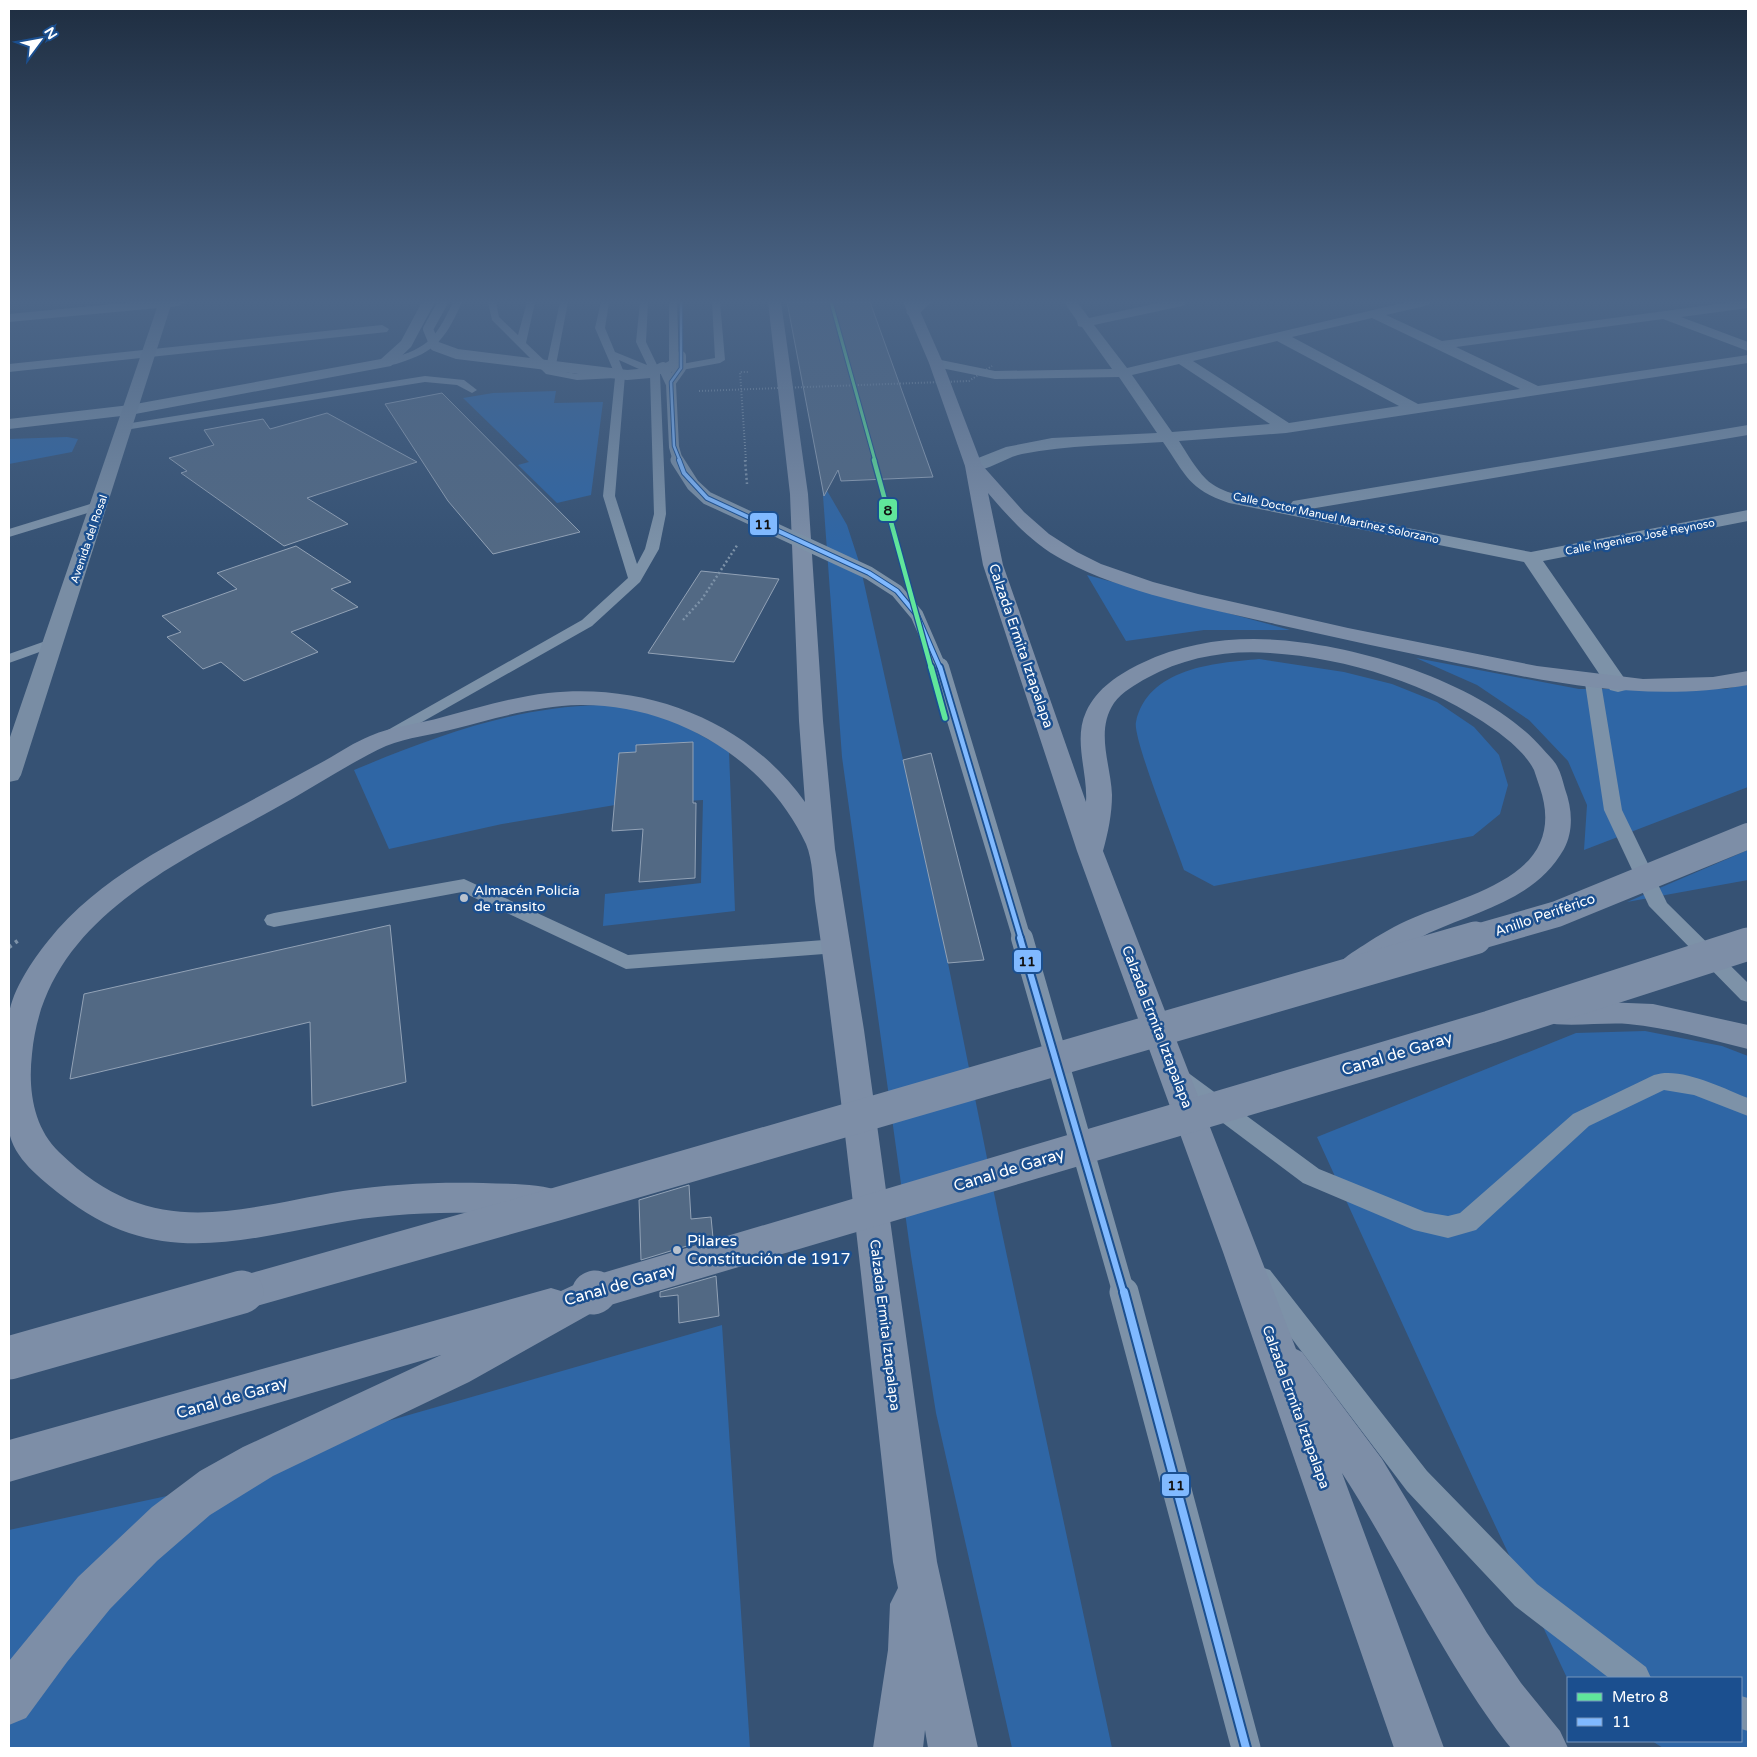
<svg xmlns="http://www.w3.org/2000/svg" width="1757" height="1757" viewBox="0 0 1757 1757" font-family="'Varela Round',sans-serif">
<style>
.green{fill:#2f66a5}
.building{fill:#526984;stroke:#92a2b6}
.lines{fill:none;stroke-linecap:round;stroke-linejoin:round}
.path-far2{stroke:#7d92a8;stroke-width:2;stroke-dasharray:1 2;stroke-linecap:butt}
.path-far1{stroke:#7d92a8;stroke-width:2.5;stroke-dasharray:2 2.5;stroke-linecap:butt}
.path{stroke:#7d92a8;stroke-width:4;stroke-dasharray:3 4.5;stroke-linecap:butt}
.lane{fill:#7d92a8;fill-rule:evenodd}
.street{fill:#7d92a8;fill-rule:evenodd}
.secondary{fill:#798da4;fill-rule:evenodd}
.primary{fill:#7d8ea7;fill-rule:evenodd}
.path-bridge{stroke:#7d92a8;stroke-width:2;stroke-dasharray:1 2;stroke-linecap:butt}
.lane-bridge-far4{stroke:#7d92a8;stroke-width:10}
.lane-bridge-far3{stroke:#7d92a8;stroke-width:13}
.lane-bridge-far2{stroke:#7d92a8;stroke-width:18}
.lane-bridge-far1{stroke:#7d92a8;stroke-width:22}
.lane-bridge{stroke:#7d92a8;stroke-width:29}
.primary-bridge-far2{stroke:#7d8ea7;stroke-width:26}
.primary-bridge-far1{stroke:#7d8ea7;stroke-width:33}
.primary-bridge{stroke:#7d8ea7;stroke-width:43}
.bus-1-far4-casing{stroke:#1b4f8f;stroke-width:4.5}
.bus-1-far3-casing{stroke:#1b4f8f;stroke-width:6}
.bus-1-far2-casing{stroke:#1b4f8f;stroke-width:8}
.bus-1-far1-casing{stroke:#1b4f8f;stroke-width:10}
.bus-1-casing{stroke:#1b4f8f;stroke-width:12}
.bus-1-far4{stroke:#80b9ff;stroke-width:2.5}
.bus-1-far3{stroke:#80b9ff;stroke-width:4}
.bus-1-far2{stroke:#80b9ff;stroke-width:4.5}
.bus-1-far1{stroke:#80b9ff;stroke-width:6}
.bus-1{stroke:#80b9ff;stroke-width:8}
.metro-1-far2-casing{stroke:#1b4f8f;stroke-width:5}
.metro-1-far1-casing{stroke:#1b4f8f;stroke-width:7}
.metro-1-casing{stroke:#1b4f8f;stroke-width:9}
.metro-1-far2{stroke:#60e69b;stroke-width:3}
.metro-1-far1{stroke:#60e69b;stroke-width:4.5}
.metro-1{stroke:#60e69b;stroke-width:5.5}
.poi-dot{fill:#b9c2ce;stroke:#1b4f8f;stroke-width:2}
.labels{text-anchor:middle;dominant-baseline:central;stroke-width:5;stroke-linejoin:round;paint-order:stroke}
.far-street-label{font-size:11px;fill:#fff;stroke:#1b4f8f}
.street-label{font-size:14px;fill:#fff;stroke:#1b4f8f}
.poi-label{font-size:14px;fill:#fff;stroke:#1b4f8f;text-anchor:start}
.near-street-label{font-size:16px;fill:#fff;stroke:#1b4f8f}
.near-poi-label{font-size:16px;fill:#fff;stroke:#1b4f8f;text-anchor:start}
.line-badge{stroke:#1b4f8f;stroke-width:2}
.pale-badge-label{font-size:14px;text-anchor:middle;font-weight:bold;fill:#111}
</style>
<rect width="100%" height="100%" fill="#365274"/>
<path class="green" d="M556,391L554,403L603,402L591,495L557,503L518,465L529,462L463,398L493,393Z
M67,437L78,439L72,452L9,464V439Z
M822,482L847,525L860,565L948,963L1001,1228L1112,1748H1012L936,1413L911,1256L842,757Z
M1087,575L1290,630H1204L1126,641Z
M1416,658L1579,689H1725L1748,684V787L1584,850L1587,805L1568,761L1529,720L1477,685Z
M1259,659L1344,672L1392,684L1437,702L1474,727L1499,755L1508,785L1500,814L1473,836L1214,886L1184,870C1177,848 1132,737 1136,722C1148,668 1214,663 1259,659Z
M600,705L638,709L681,724L729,751L735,911L603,926L605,894L701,883L703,800L615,805L502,824L389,849L354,770C434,737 513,707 600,705Z
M1748,850V880L1627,902Z
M1645,1031L1722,1046L1748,1056V1748H1663L1652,1741H1741V1678L1568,1680L1478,1489L1317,1137L1576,1033Z
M722,1325L750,1748H9V1530L255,1477L325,1439Z"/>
<path class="building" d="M787,302H870L933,477L841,481L838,470L824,496Z
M442,393L580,532L493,554L448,501L385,404Z
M327,413L417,462L307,498L348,524L284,546L181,473L187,471L169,458L214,445L204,430L263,419L270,429Z
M296,546L351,582L331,589L358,607L291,632L318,652L244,681L221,662L203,669L167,637L181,632L162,616L237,589L217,573Z
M701,571L779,579L734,662L648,653Z
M693,742V803H696L695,878L639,882L643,829L612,831L619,753L636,752V745Z
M931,753L984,960L948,963L903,760Z
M390,925L406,1082L312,1106L310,1022L70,1079L84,994Z
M689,1185L691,1219L711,1217L713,1238L641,1260L639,1200Z
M716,1276L719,1316L679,1323L678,1295L660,1297V1292Z"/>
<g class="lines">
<path class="path-far2" d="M746,461L740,372H748"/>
<path class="path-far1" d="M745,460L747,484
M683,620L702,599L738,544"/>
<path class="path" d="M9,947L19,940"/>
<path class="lane" d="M453,302H462C448,333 439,350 405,361C398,363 390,367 383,365V361C425,349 434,343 453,302Z
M488,302H496L499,317L518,335L527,302H535L526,343L547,363L560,302H568L555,370L577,374L614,372L595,328L601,302H609L605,328L615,352L647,365L636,342L640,302H648L646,342L658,367L669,361V302H677L679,362L676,365L715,358L712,302H720L725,360L720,363L660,374L666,514L659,549L640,582L592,626L385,743L377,738L379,735L582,620L628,578L603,496L615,378L577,380L546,374L492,320ZM619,360L650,374L654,514L645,549L637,564L615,496L625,375Z
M425,376L464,380L477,390L472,393L457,385L425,382L125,430L120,427L125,424Z
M100,501L106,505L104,508L9,537V529Z
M54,638L61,642L59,645L9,663V654Z
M1593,678L1601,683L1622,810L1667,903L1748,983V1002L1741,1000L1649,906L1604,810L1585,683Z
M464,879L628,955L837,939L844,941L847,946L844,951L837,953L626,969L462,892L274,927L267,925L264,920L267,915L274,913Z
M1175,1066L1183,1069L1319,1169L1425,1212L1448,1216L1460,1213L1573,1114L1654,1075C1680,1066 1723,1088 1748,1098V1116L1694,1095L1664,1090L1589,1126L1476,1230L1448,1238L1414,1230L1303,1183L1167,1081L1164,1075L1167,1069Z
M1261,1267L1270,1270L1427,1471L1537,1584L1646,1667L1651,1678H1609L1515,1606L1407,1491L1252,1286L1248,1278L1252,1270Z
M1741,1696L1748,1698V1731L1741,1729Z"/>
<path class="street" d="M135,302H185L179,306L9,322V314Z
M422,302H435L411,347L391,366L130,415L9,429V419L130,405L381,359L401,341Z
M1064,302H1077L1089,318L1163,302H1188L1182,306L1094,325L1127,368L1407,302H1430L1429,305L1386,315L1442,341L1732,302H1748V308L1681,317L1748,342V351L1663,319L1456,347L1538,386L1748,355V363L1286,433L1179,441C1187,453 1195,468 1206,479C1225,498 1265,499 1290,505L1293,501L1299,500L1748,425V435L1310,509L1531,552L1748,510V521L1543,561L1629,685L1626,690L1618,692L1610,690L1524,562L1229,503C1188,489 1186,475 1163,442C1116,445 1068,445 1022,454C1005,457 985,474 968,470L965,466L968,462L1006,447L1052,438L1157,433L1119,377L995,379L936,367L929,363L936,359L995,371L1112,369L1082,327L1078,326L1077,321ZM1372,318L1520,389L1418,404L1292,337ZM1277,341L1399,406L1289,423L1193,361ZM1179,364L1270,424L1172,432L1132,375Z
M382,325L389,329L387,332L9,372V364Z"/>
<path class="secondary" d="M159,302H172L21,775L18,780L9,782V740Z
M917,302H931L918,315H908L906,312Z"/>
<path class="primary" d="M768,302H781L808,494L823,721L835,849L864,1030L937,1562L978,1748H928L925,1730L923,1748H873L888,1650L890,1604L898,1588L893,1562C872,1377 853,1191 829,1005C825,971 820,936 815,901C813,883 813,861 806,844C766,758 673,704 580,705C537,706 495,718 454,729C432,735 408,737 386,746C349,763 311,789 274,809C172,866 44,922 32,1054C28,1089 33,1127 59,1152C151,1242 231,1210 343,1191C389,1184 436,1182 483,1183C509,1184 538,1183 564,1192L569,1203L564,1214C539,1222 500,1213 473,1213C425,1212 378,1215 331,1224C229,1243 151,1266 61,1195C41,1179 13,1158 9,1131C6,1116 9,1097 9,1081C9,1060 5,1035 9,1014C13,989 32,961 48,941C99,877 174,842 245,804C272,789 299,775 326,760C340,752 355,742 370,736C393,726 419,724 443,717C477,708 513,697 548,693C646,682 748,721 805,802L799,721L790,494Z
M903,302H916L943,363L982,465L1024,512L1049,534L1077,552L1101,564L1153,582L1198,594L1348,628L1537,666L1643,679L1713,677L1748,671V685C1648,702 1558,684 1461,664C1399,651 1337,638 1275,624C1204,607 1128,595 1063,560C1033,544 1010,519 988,493L1003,565L1086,802C1088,773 1073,740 1086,712C1097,688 1119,674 1142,663C1177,646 1216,639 1254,639C1342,639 1483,680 1542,748C1547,754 1554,760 1557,766C1561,773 1563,782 1565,789C1572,808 1574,830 1564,849C1535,900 1479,910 1429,933C1405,945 1383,961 1361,976L1350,980L1339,976L1335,969C1342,958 1353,952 1364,945C1379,935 1396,925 1413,918C1451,901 1522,885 1540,843C1548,825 1546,806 1540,788C1538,782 1536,776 1534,770C1526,754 1509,740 1495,730C1431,684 1348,658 1270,653C1228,650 1185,657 1147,678C1136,684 1122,692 1114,703C1095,731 1111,765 1112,795C1112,814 1108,833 1103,851L1296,1349L1302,1352L1382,1459L1487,1633L1521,1683L1560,1731L1568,1748H1511L1506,1742C1442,1658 1399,1561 1342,1473L1444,1748H1394L1223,1252L1077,851L983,565L965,466L929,363Z
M1579,1001L1653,1004L1748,1025V1049C1708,1039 1669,1028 1628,1024C1603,1022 1565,1028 1544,1022L1540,1014L1544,1006Z
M593,1276L606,1281L612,1293L606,1305L469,1382L273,1476L210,1515L157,1561L110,1609L67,1662L26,1718L9,1725V1661L78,1577L152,1507L200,1471L243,1447L441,1355L9,1482V1440L551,1288L561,1291Z"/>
<path class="path-bridge" d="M699,391L969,381L992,366"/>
<path class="lane-bridge-far4" d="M443,302L428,329L435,346L457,354L627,375L650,373L663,367L671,384L674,447L678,461
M671,382L681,368V356"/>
<path class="lane-bridge-far3" d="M677,460L693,485L707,498L869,573L897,591L917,615L940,668"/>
<path class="lane-bridge-far2" d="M940,667L1022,939"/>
<path class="lane-bridge-far1" d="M1022,938L1124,1294"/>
<path class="lane-bridge" d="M1124,1292L1246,1748"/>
<path class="primary-bridge-far2" d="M1470,939L1557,914L1748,836"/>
<path class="primary-bridge-far1" d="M593,1293L1490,1027L1748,944
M238,1294L557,1204L1475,938"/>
<path class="primary-bridge" d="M593,1293L595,1292
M9,1358L242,1292"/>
<defs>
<path id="bus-1-far4" d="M680,461L674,446L671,382L681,368V302"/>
<path id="bus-1-far3" d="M679,460L684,473L707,498L869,573L897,591L917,615L940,668"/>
<path id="bus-1-far2" d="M940,667L1021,939"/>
<path id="bus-1-far1" d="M1020,938L1124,1294"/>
<path id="bus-1" d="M1124,1292L1246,1748"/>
</defs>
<use href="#bus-1-far4" class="bus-1-far4-casing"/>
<use href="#bus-1-far3" class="bus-1-far3-casing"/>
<use href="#bus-1-far2" class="bus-1-far2-casing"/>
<use href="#bus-1-far1" class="bus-1-far1-casing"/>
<use href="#bus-1" class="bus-1-casing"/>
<use href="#bus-1-far4" class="bus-1-far4"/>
<use href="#bus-1-far3" class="bus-1-far3"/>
<use href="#bus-1-far2" class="bus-1-far2"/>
<use href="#bus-1-far1" class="bus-1-far1"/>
<use href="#bus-1" class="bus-1"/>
<defs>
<path id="metro-1-far2" d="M831,302L875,461"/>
<path id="metro-1-far1" d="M874,460L931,668"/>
<path id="metro-1" d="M931,667L945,718"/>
</defs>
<use href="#metro-1-far2" class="metro-1-far2-casing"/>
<use href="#metro-1-far1" class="metro-1-far1-casing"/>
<use href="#metro-1" class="metro-1-casing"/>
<use href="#metro-1-far2" class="metro-1-far2"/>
<use href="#metro-1-far1" class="metro-1-far1"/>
<use href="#metro-1" class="metro-1"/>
</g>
<linearGradient id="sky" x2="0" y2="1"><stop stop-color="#1e2d40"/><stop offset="0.55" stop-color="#4c6688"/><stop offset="1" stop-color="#4c6688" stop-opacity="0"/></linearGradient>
<rect width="1757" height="548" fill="url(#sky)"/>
<g class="poi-dot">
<circle cx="464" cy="898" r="5"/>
<circle cx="677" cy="1250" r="5"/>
</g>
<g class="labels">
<g class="far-street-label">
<text transform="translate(1336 518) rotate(12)">Calle Doctor Manuel Martínez Solorzano</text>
<text transform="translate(1640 537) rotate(-11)">Calle Ingeniero José Reynoso</text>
<text transform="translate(89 539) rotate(-71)">Avenida del Rosal</text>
</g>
<g class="street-label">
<text transform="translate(1021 646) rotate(71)">Calzada Ermita Iztapalapa</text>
<text transform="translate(1545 915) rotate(-19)">Anillo Periférico</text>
<text transform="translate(1157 1027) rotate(69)">Calzada Ermita Iztapalapa</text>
<text transform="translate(885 1325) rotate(83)">Calzada Ermita Iztapalapa</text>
<text transform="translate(1296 1407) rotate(70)">Calzada Ermita Iztapalapa</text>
</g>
<g class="poi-label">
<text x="474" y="890">Almacén Policía<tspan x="474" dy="16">de transito</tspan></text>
</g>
<g class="near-street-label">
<text transform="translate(1397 1054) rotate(-17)">Canal de Garay</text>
<text transform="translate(1009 1170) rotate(-17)">Canal de Garay</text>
<text transform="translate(620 1285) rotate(-16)">Canal de Garay</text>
<text transform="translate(232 1398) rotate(-16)">Canal de Garay</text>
</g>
<g class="near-poi-label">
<text x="687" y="1241">Pilares<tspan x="687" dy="18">Constitución de 1917</tspan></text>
</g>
</g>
<g class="line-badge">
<rect x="878" y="498" width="20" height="24" rx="5" fill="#60e69b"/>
<rect x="749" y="512" width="29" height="24" rx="5" fill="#80b9ff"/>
<rect x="1013" y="949" width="29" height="24" rx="5" fill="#80b9ff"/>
<rect x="1161" y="1473" width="29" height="24" rx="5" fill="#80b9ff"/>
</g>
<g class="pale-badge-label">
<text x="888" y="515">8</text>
<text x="763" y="529">11</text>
<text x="1027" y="966">11</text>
<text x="1176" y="1490">11</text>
</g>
<rect width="1757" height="1757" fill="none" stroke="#ffffff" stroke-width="20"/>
<rect x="1567" y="1677" width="175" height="65" fill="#1b4f8f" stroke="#7695bc"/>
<rect x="1577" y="1693" width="25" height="8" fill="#60e69b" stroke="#7695bc"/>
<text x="1612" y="1702" font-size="15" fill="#ffffff">Metro 8</text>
<rect x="1577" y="1718" width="25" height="8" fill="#80b9ff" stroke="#7695bc"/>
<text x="1612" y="1727" font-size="15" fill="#ffffff">11</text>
<g transform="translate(40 40) rotate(58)" stroke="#1b4f8f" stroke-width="4" paint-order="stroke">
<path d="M0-4L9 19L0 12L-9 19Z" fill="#ffffff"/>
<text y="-8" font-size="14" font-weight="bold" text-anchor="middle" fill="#ffffff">N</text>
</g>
</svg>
